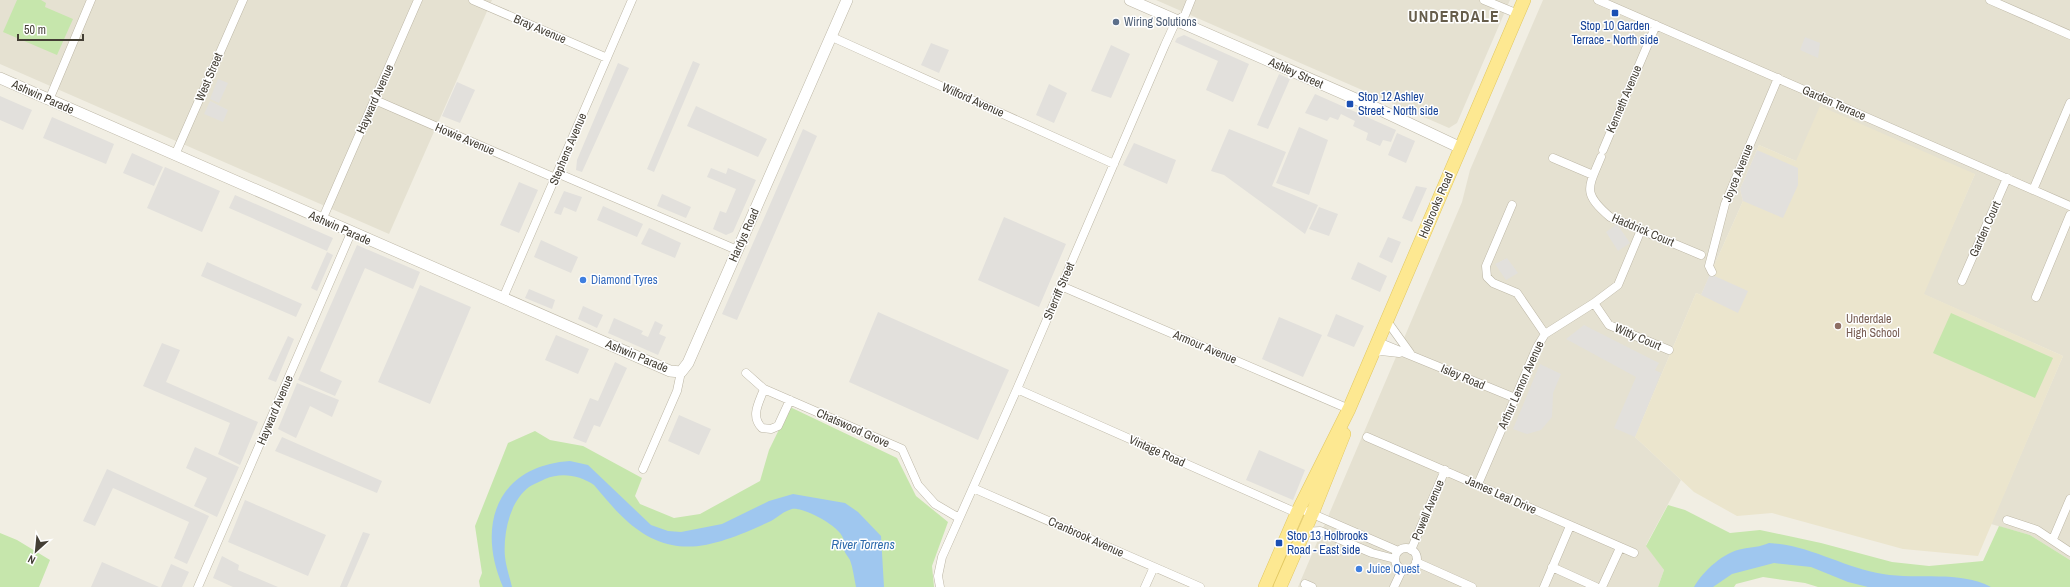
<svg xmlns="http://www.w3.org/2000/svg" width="2070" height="587" viewBox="0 0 2070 587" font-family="'Archivo Narrow',sans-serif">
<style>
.residential{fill:#e5e1d1}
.education{fill:#ebe5cd}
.green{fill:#c6e6ac}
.parking{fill:#e2e0dc}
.water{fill:#9fc7ef}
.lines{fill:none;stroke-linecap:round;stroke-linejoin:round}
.minor-casing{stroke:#bdb7a6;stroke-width:9}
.tertiary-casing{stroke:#bdb7a6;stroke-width:12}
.primary-casing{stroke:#e1c761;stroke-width:14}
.minor{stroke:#fff;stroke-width:8}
.tertiary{stroke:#fff;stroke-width:11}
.primary{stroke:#fde891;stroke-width:13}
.transit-dot{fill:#1a4fb4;stroke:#fff;stroke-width:1.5}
.service-dot{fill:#5c6f8a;stroke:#fff;stroke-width:1.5}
.shop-dot{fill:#3f7fe0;stroke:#fff;stroke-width:1.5}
.education-dot{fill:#8d6e63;stroke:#fff;stroke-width:1.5}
.labels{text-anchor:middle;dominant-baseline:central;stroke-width:3;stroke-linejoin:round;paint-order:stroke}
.service-label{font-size:12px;fill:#4e5e75;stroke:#fff;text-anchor:start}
.transit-label{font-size:12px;fill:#164399;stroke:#fff;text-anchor:start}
.street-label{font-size:12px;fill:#433e34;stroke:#fff}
.shop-label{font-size:12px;fill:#366cbe;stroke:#fff;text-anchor:start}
.education-label{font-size:12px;fill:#785e54;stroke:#fff;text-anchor:start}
.water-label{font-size:13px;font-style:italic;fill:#2f6cad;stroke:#fff}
.district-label{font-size:16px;font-weight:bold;letter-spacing:1px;fill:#665d4b;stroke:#fff}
</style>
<rect width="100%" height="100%" fill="#f1eee3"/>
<path class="residential" d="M0,0H492L389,234L0,64Z
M1156,0H1510L1457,123L1449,128Z
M1543,0H2070V560L2030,535L1991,524L2063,356L1923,294L1975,174L1796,161L1759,145L1740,189L1743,201L1701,295L1696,293L1635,437L1681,480L1646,545L1664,570L1658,587H1298L1462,202L1470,170Z"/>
<path class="education" d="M1820,106L1975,174L1924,294L2063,356L1978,556L1903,549L1772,513L1737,516L1694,492L1635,437L1696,293L1701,295L1743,201L1740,189L1759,145L1796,161Z"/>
<path class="green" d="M17,0H41L46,3L45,7L73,19L57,55L3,32Z
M1951,313L2053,358L2035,398L1933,353Z
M790,407L897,458L916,496L948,522L932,566L934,587H480L479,581L482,573L475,526L508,443L535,431L550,440L583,446L642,478L635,496L640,504L674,518L700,514L760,481L769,450Z
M1668,505L1685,510L1730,533L1760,530L1821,543L1892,562L1929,566L1983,561L1999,526L2030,535L2070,560V587H1818L1805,583L1763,577L1736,584L1734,587H1658L1664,570L1646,546Z
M0,533L17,540L50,560L39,587H0Z"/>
<path class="parking" d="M1184,35L1249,64L1233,102L1206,90L1218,61L1175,42L1177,38Z
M1805,37L1820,43L1818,58L1800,50Z
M931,43L949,50L939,73L921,65Z
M1111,45L1130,54L1111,98L1091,91Z
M693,61L700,64L654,172L647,169Z
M618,63L629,68L582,172L576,170L577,160Z
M1279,74L1290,79L1268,129L1257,125Z
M218,79L228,83L219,103L210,99Z
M457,82L475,90L460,123L442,116Z
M1049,84L1067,93L1054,123L1036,115Z
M1315,94L1396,130L1391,142L1383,140L1380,146L1366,140L1368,133L1353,126L1355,121L1341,114L1338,120L1330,117L1327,121L1305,113Z
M0,96L32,110L23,130L0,120Z
M210,101L228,110L223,122L204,114Z
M696,106L767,139L758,157L687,126Z
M52,117L114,144L106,164L43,138Z
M1299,127L1328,140L1309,195L1276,183Z
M803,129L817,136L737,320L722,314Z
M1229,129L1286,152L1272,186L1318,205L1305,234L1224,175L1211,171Z
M1397,133L1415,141L1406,163L1388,155Z
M1134,143L1176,160L1167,184L1123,165Z
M1757,150L1798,168V185L1783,218L1743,201L1740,189Z
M132,153L163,167L154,186L123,173Z
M165,167L220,191L202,232L147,208Z
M711,168L726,174L728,168L756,180L733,232L726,235L713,229L720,211L726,213L736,189L707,177Z
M519,182L538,190L519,233L500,225Z
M1416,186L1427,188L1412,222L1402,218Z
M564,191L582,197L576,212L564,207L561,215L554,213Z
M662,194L691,207L686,218L657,206Z
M235,195L333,238L327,251L229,208Z
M603,206L643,224L637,237L597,220Z
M1319,207L1338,214L1329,236L1309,229Z
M1004,217L1066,244L1039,307L978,280Z
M1617,224L1630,243L1618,251L1606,232Z
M649,228L681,243L675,258L641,244Z
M1388,237L1401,242L1392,263L1379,257Z
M541,240L578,257L571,273L534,257Z
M357,245L420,272L413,289L365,268L320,371L342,381L335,396L298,380Z
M327,252L333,255L317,291L311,288Z
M1507,258L1518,273L1506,280L1495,264Z
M207,262L302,304L296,317L201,276Z
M1358,262L1387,276L1380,292L1351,279Z
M1710,274L1748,291L1738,313L1701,295Z
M420,285L471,307L430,404L378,382Z
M529,289L555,300L552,309L525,298Z
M583,306L603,315L597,328L578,319Z
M878,312L1009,370L978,440L849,382Z
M1336,314L1364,326L1354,347L1327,336Z
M1279,317L1322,335L1303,377L1262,359Z
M614,318L643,331L641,334L648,337L655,321L663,325L659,334L666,337L658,355L608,333Z
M1584,325L1659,363L1655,370L1661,373L1635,437L1614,428L1636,377L1566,339Z
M556,335L589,349L578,374L545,360Z
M288,336L294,339L276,382L268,379Z
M162,343L180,350L166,382L258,422L240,465L218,454L230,423L143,386Z
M615,362L627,368L600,427L594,425L586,443L573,438L590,398L598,401Z
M1540,364L1561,374L1553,393L1552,417L1541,430L1527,434L1513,429Z
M297,383L339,400L332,417L310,406L296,438L278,429Z
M679,415L711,429L699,455L668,441Z
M282,437L382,481L377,493L275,451Z
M195,447L239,467L217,517L194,506L207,478L186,468Z
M1259,450L1305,470L1293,500L1246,480Z
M107,469L209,516L187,564L174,558L189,522L113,488L95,526L83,521Z
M245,500L326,535L308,576L228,542Z
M363,532L370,534L347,587H340Z
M222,556L239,565L238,570L278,587H233L213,578Z
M102,562L159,587H91Z
M171,564L189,572L182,587H161Z"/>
<path class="water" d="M570,461L588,465L651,525L668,531L681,532L722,524L769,501L793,494L845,503L858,512L881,536L884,587H856C854,578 853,568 850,560C848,557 845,553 844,550C843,546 845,541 843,538C839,526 804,507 792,509C784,511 778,517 771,521C742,534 704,552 672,545C637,538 615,510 594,485C580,475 561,472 545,479C540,482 533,484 529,487C509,502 503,535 505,557C506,567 510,578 512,587H503C476,525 497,466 570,461Z
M1769,543C1810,545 1844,568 1883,574C1918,580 1959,570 1991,587H1868L1848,582L1811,567L1774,563L1732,574L1713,587H1694C1703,571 1724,552 1742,549C1752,547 1760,547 1769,543Z"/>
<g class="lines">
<defs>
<path id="minor" d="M473,0L607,58
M1484,0L1518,14
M1598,0L2070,206
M1990,0L2070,35
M832,37L1114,164
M49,100L91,0
M375,100L555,178
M1603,150L1656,25
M175,155L243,0
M1601,157C1588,188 1582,193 1610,217L1701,255
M1553,158L1593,175
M557,173L737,250
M2033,190L2070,103
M1512,205L1486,266L1487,277L1493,283L1517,293L1545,334
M322,220L418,0
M1712,272L1709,266L1725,204L1778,78
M1962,281L2007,178
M1061,286L1349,409
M2036,297L2070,215
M503,298L632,0
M1594,303L1609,325L1669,350
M1387,321L1410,353
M1378,342L1515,398
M1373,353L1381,351L1399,353
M746,373L764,389L902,449L918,485L935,504L959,518
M764,389C759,403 750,416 762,428L771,429L778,426L790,400
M1017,389L1297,513
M1367,437L1634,553
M643,469L677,391L681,372
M1478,484L1537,347L1545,334L1594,303L1618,285L1641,230
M973,488L1200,587
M1299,508L1398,551
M2007,520L2037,530L2070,552
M1304,532L1320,531L1372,553L1395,559
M2053,539L2070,499
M1395 559a11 11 0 1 1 22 0a11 11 0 1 1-22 0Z
M1411,550L1445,470
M1416,562L1472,587
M1552,567L1596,587
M1305,584L1312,587
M198,587L351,233
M940,587L938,576L942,557L1017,389L1165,45L1176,21L1185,15L1191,0
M1145,587L1154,567
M1394,587L1402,570
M1544,587L1570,526
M1602,587L1620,548"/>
<path id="tertiary" d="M1130,0L1374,107L1461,148
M0,78L670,371L681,372L688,363L847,0"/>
<path id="primary" d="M1265,587L1297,513L1349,409L1524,0
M1280,587L1312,514L1344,434"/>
</defs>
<use href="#minor" class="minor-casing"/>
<use href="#tertiary" class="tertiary-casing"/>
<use href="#primary" class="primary-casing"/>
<use href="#minor" class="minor"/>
<use href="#tertiary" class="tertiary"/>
<use href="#primary" class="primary"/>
</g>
<g class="transit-dot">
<rect x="1611" y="9" width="8" height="8" rx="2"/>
<rect x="1346" y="100" width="8" height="8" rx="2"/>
<rect x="1275" y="539" width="8" height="8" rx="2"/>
</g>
<circle class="service-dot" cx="1116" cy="22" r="4"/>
<g class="shop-dot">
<circle cx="583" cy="280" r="4"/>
<circle cx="1359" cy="569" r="4"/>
</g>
<circle class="education-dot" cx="1838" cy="326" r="4"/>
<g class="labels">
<g class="service-label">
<text x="1124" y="22">Wiring Solutions</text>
</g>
<g class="transit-label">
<text x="1615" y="26" text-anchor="middle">Stop 10 Garden<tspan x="1615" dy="14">Terrace - North side</tspan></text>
<text x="1358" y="97">Stop 12 Ashley<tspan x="1358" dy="14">Street - North side</tspan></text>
<text x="1287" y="536">Stop 13 Holbrooks<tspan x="1287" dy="14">Road - East side</tspan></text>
</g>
<g class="street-label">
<text transform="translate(540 29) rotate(23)">Bray Avenue</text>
<text transform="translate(1296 73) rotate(24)">Ashley Street</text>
<text transform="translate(209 77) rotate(-67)">West Street</text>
<text transform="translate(43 97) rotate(24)">Ashwin Parade</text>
<text transform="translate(375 99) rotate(-66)">Hayward Avenue</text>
<text transform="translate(1624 99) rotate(-67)">Kenneth Avenue</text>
<text transform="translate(973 100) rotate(24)">Wilford Avenue</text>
<text transform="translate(1834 103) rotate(24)">Garden Terrace</text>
<text transform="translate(465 139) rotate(23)">Howie Avenue</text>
<text transform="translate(568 149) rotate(-67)">Stephens Avenue</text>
<text transform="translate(1738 173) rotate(-68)">Joyce Avenue</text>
<text transform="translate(1436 205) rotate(-67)">Holbrooks Road</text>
<text transform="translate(340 228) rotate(24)">Ashwin Parade</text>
<text transform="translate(1985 229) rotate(-66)">Garden Court</text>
<text transform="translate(1643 230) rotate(23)">Haddrick Court</text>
<text transform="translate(744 235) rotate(-66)">Hardys Road</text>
<text transform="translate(1059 291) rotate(-67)">Sherriff Street</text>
<text transform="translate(1638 337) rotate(23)">Witty Court</text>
<text transform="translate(1205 347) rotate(23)">Armour Avenue</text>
<text transform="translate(637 356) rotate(23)">Ashwin Parade</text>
<text transform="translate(1463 377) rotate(23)">Isley Road</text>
<text transform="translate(1521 385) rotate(-66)">Arthur Lemon Avenue</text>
<text transform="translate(275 410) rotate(-67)">Hayward Avenue</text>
<text transform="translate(853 428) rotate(24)">Chatswood Grove</text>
<text transform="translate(1157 451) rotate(24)">Vintage Road</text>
<text transform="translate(1501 495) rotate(24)">James Leal Drive</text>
<text transform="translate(1428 510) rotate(-67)">Powell Avenue</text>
<text transform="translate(1086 537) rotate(24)">Cranbrook Avenue</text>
</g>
<g class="shop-label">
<text x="591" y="280">Diamond Tyres</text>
<text x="1367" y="569">Juice Quest</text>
</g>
<g class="education-label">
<text x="1846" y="319">Underdale<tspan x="1846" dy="14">High School</tspan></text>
</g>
<g class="water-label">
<text x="863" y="544">River Torrens</text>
</g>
<g class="district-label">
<text x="1454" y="16">UNDERDALE</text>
</g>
</g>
<g transform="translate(36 551) rotate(207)" stroke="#ffffff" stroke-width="3" paint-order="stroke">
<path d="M0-3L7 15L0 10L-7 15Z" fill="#433e34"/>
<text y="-6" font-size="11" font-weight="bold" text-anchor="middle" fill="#433e34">N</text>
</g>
<path d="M18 34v6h65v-6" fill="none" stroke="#433e34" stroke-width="2"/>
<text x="24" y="34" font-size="12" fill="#433e34" stroke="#ffffff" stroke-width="3" paint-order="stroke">50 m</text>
</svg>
